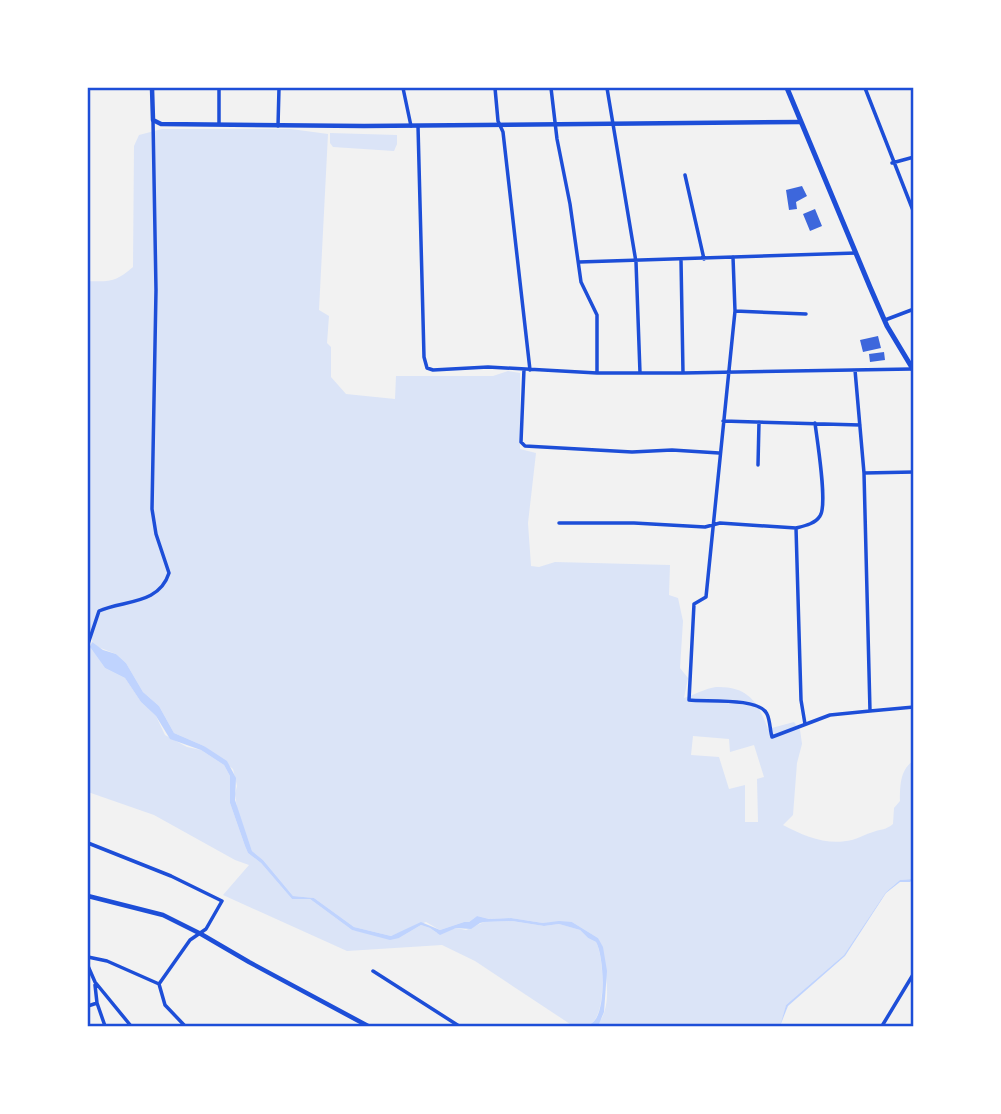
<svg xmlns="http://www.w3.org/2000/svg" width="1001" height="1114" viewBox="0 0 1001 1114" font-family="'Alegreya Sans',sans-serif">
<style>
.green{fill:#dbe4f7;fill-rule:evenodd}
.water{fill:#bfd3fe}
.building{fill:#3d67dc}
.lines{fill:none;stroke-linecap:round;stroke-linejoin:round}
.minor{stroke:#1d4ed8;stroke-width:3.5}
.tertiary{stroke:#1d4ed8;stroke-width:4.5}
.primary{stroke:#1d4ed8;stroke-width:5}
.neatline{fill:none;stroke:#1d4ed8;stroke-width:2.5}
</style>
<rect width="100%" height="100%" fill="#f2f2f2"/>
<path class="green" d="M162,129H291L328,134L319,310L329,316L327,343L331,347V377L346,394L395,399L396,376H493L508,371L520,373V449L536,453L528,523L531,566L539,567L555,562L670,565L669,595L678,598L683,621L680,668L688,678L684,698C694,695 706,688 716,687C748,686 758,702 768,729L794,722L800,730L802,744L797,763L793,815L783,825C804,836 827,846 852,840C859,838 866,834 873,832C881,829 886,830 893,824L894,808L900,801C900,786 900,770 913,761V879L900,880L886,892L844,955L786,1005L780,1026H596C616,1006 604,962 598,938L572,922L543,923L511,918L489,919L477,916L469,922H464L440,930L426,922L391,936L354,927L314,898L293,896L263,860L252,851L237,808L235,794L237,786L233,769L204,746L174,733L159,706L143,692L126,663L116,654L93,645L90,628L88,627V281C109,282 116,282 133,267L134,146L139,135ZM693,736L729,739L730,752L754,745L764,777L757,779L758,822H745V785L729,789L719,757L691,755Z
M330,133L397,135V144L394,151L333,147L330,143Z
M90,647L105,668L125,678L141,702L156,716L165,735L187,747L201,750L224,765L230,776V803L245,846L248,853L261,863L292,899H310L352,930L399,938L421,925L430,928L437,933L456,928L466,930L484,922L512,921L544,926L559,924L580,930L588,938L596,942C604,956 606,1010 593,1022C587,1027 580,1026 573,1026L475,961L442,945L347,951L223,895L249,865L235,860L154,815L88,792V655Z"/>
<path class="water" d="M92,642L103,650L116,654L126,663L143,692L159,706L174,733L204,746L227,761L236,778L235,800L252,851L263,860L293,896L314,898L354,927L391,936L421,922L440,930L464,922H469L477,916L489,919L511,918L543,923L559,921L572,922L598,938L603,947L607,971L604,1012L599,1024L586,1026C589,1025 593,1023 595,1020C606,1006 604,956 596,942L588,938L580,930L559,924L544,926L512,921L484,922L480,923L471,929L456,928L440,935L430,928L421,925L399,938L390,940L352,930L310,899H292L261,863L248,853L245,846L230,803V776L224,765L201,750L170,739L156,716L141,702L125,678L105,668L90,647Z
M913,879L910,882H900L886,893L845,956L788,1006L780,1026L786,1005L844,955L886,892L900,880Z"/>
<path class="building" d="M802,186L807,196L796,202L797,209L789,210L786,190Z
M815,209L822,226L810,231L803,214Z
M878,336L881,348L863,352L860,340Z
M884,352L885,360L870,362L869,354Z"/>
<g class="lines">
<path class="minor" d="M403,88L411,126
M495,88L498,121L503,132L530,370
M551,88L557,139L570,204L581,282L597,315V373
M607,88L636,262L640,373
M865,88L914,213
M219,124V88
M278,126L279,88
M418,126L424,357L427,368L433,370L488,367L597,373H683L912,369
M892,163L914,157
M685,175L704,259
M733,257L735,311L706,597L694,604L689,700C706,702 759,697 767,714C770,720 770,730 772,737L830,715L870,711
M681,260L683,373
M579,262L856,253
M735,311L806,314
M885,320L914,309
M524,369L521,442L525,446L632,452L672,450L719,453
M855,370L864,473L870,711L914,707
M723,421L860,425
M758,465L759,422
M864,473L914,472
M559,523H634L705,527L720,523L796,528
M88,644L99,611C123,600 159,605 169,573L156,534L152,509L156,290L153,120
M805,724L801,700L796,528C804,526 815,524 820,516C828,505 817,440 815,423
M88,843L171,876L222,901L206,929L190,940L159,984
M88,957L107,961L159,984
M88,966L95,982L131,1026
M373,971L459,1026
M159,984L165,1005L185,1026
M95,985L97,1003L105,1026
M88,1006L97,1003
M882,1026L914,973"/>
<path class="tertiary" d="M152,88L153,120L161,124L364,126L800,122
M88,896L163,915L201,934L249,962L368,1026"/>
<path class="primary" d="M787,88L870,287L887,326L914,371"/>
</g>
<rect width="1001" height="1114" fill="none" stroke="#ffffff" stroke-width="178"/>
<rect x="89" y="89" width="823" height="936" class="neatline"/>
</svg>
